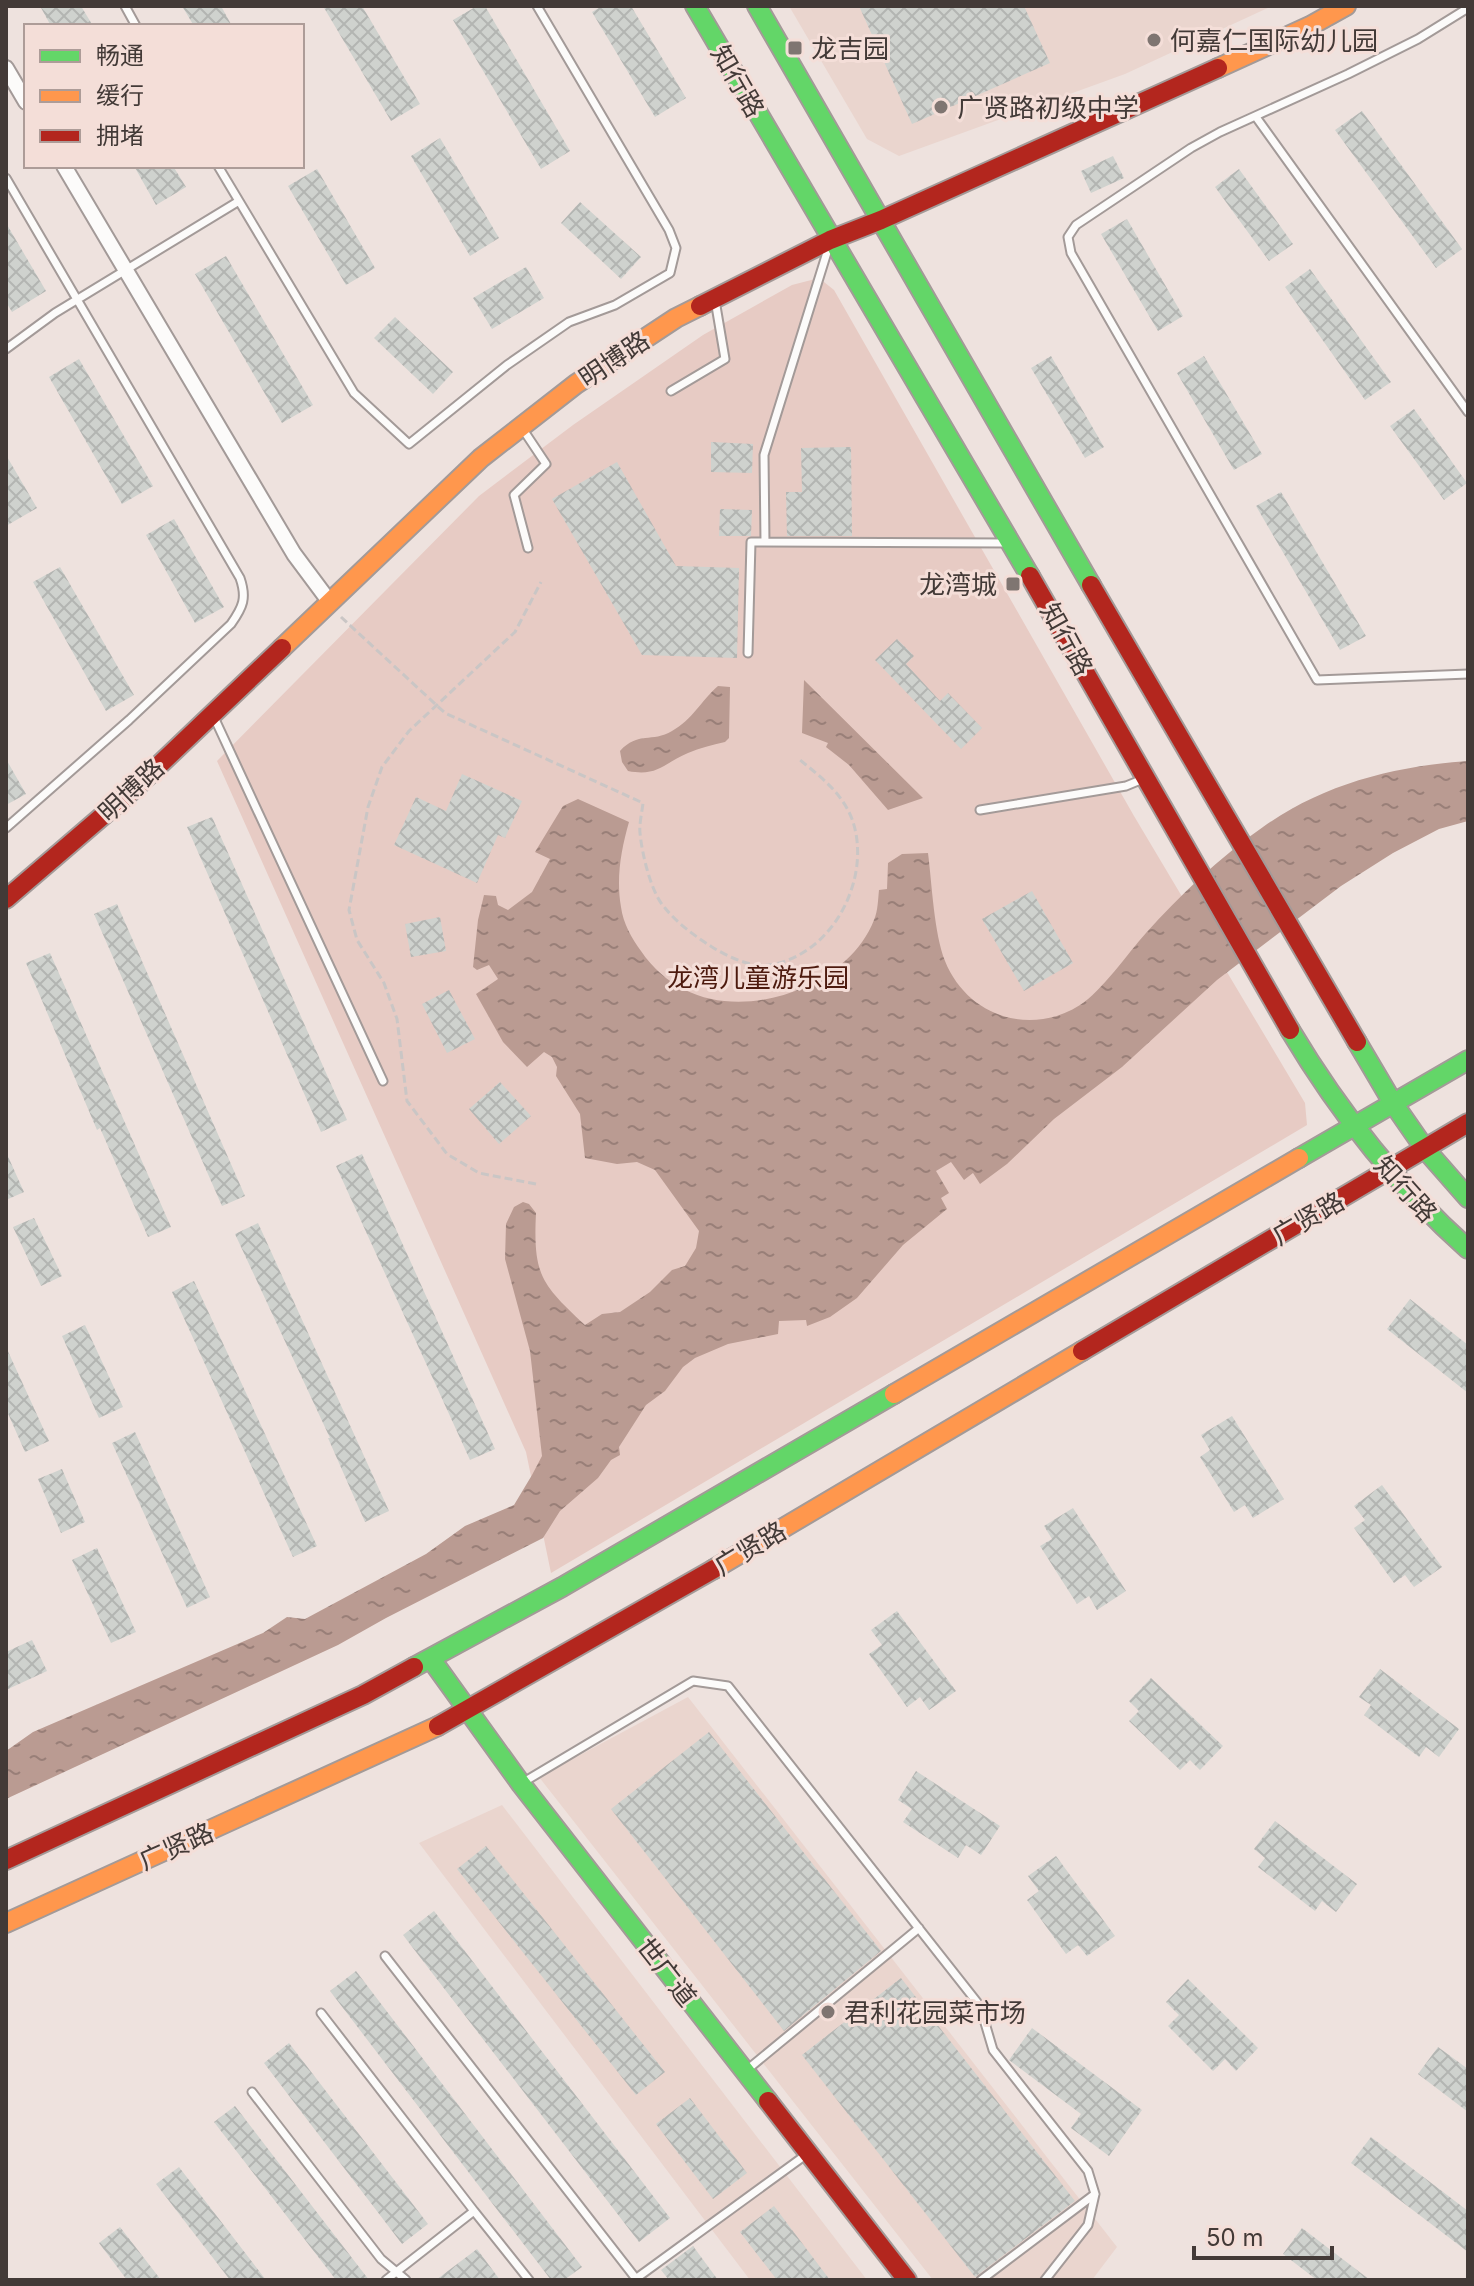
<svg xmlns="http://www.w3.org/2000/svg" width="1474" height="2286" viewBox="0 0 1474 2286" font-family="Inter,'Noto Sans SC',sans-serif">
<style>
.built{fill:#ead5ce}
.green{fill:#e7cbc4}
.water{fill:url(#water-ripples)}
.building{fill:url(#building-cross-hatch)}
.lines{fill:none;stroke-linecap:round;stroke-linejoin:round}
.lane-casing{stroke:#a39a98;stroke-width:11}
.street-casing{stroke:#a39a98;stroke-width:18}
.fast-casing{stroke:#a39a98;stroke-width:22}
.slow-casing{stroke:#a39a98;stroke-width:22}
.jam-casing{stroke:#a39a98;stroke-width:22}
.path{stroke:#cac6c5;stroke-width:3;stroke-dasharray:8 4;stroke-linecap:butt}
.lane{stroke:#fcfbfa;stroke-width:7}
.street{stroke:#fcfbfa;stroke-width:14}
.fast{stroke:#63d668;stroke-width:18}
.slow{stroke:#ff974d;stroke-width:18}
.jam{stroke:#b3261e;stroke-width:18}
.poi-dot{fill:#7f7571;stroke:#f4ded8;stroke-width:3}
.labels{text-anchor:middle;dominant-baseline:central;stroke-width:6;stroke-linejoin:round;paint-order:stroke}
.poi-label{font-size:26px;fill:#433a37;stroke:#f4ded8;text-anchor:start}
.street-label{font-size:26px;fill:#433a37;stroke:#f4ded8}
.park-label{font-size:26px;fill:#4d1a0e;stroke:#f4ded8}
</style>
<defs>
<pattern id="water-ripples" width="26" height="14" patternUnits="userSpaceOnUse" patternTransform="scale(2)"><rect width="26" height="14" fill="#ba9b92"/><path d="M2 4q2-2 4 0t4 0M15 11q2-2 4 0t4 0" fill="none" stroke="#997f78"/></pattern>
<pattern id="building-cross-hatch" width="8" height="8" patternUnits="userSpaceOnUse" patternTransform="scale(2)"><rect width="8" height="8" fill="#cfd2ce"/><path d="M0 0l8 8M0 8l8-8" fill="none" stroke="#b3b5b2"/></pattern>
</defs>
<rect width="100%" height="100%" fill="#eee2de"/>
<path class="built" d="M789,6H1272L1125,74L899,156L867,139Z
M688,1697L1117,2247L1092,2280H933L539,1777Z
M502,1805L867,2280H750L419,1843Z"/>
<path class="green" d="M819,278L834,290L1134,816L1305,1103L1307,1125L551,1573L526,1452L217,761L479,496L573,425L703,335L792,285Z"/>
<path class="water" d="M804,680L923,798L888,810L849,765L826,747L828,743L802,733Z
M718,686L730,687L729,738L725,742C712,745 700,748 688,753C664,763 658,777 628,771L622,762L620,751C638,731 652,743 672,731C692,720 701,701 718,686Z
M1468,761V821L1439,829L1393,853L1341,886L1217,980L1122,1067L1054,1119L1007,1164L980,1184L973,1173L964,1180L951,1162L936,1171L949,1193L941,1198L947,1209L903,1245L857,1298L830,1317L807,1326L806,1320L779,1321L778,1334L728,1344L695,1358L683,1367L665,1391L646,1405L619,1447L620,1455L611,1460L598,1478L560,1511L543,1538L386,1618L338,1645L6,1799V1751L33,1732L263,1633L287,1617L305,1619L426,1554L465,1526L514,1505L532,1475L542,1456L530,1351L505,1259L506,1224L514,1207L523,1202L529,1204L536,1213C533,1275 541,1284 585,1325L602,1314L620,1312L650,1292L672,1270L685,1266L696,1248L699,1231L655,1170L637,1162L617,1164L585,1158L580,1114L556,1076L557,1067L552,1057L544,1052L527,1067L503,1042L476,994L498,979L489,965L477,970L473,967L478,920L484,895L496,896L498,905L508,910L532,892L550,859L535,852L563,806L578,799L629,822C621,850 616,878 621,907C623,923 632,939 641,951C679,1007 746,1013 805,987C834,974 862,951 874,920C878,911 878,899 879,890L887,889L888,863L902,854L928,853C932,884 934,933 945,961C967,1016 1030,1037 1080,1005C1101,992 1128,953 1146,933C1180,895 1220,857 1263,827C1323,784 1395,766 1468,761Z"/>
<path class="building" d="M40,6H81L93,26H51Z
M182,6H221L232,26H194Z
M323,6H362L420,104L391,121Z
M477,6H485L570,151L541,169L453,20Z
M602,6H631L686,98L655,117L592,12Z
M859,6H1024L1050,63L912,124Z
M1362,111L1462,249L1436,268L1335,130Z
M440,138L499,238L470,256L411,156Z
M1113,156L1124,178L1091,193L1081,171Z
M134,166H173L186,187L156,205Z
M317,169L375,268L346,285L288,186Z
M1239,169L1293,244L1269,261L1215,187Z
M580,202L641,257L621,279L561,223Z
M1127,219L1183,316L1158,331L1101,234Z
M6,223L46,291L12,312L6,302Z
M226,256L313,405L282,423L195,274Z
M526,267L544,298L492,329L473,298Z
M1310,269L1391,382L1365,400L1285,287Z
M395,317L453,372L433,394L374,338Z
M1051,356L1104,447L1085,458L1031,368Z
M1204,356L1262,454L1234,470L1177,373Z
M79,359L153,486L122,504L49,377Z
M1414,409L1467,483L1444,500L1390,426Z
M711,442L753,444L752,473L711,472Z
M851,447L852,536H787L786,492H802L801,448Z
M6,455L37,508L6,526Z
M617,462L676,566L739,568L737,658L642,655L552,499Z
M1281,492L1366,636L1340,650L1256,506Z
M720,509L752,510L751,536H719Z
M174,519L224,607L195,623L146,535Z
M60,567L134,695L106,711L33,582Z
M897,639L914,656L906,664L940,701L948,693L982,728L961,749L875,660Z
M6,759L26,794L6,805Z
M462,774L522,801L505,838L498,835L477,883L394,845L416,797L446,811Z
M212,817L347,1120L321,1132L187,827Z
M1032,891L1073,963L1024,991L982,919Z
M117,904L245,1196L222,1206L94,914Z
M440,917L446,951L411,957L405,924Z
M50,953L171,1227L148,1237L100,1128L97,1130L26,963Z
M449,990L475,1039L447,1053L422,1004Z
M500,1082L531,1116L499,1144L469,1109Z
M6,1152L24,1192L6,1200Z
M362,1154L495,1449L470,1460L336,1166Z
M34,1218L62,1276L41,1286L13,1227Z
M258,1223L389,1511L365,1522L328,1438H330L235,1234Z
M194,1281L317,1546L293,1557L172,1292Z
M1410,1299L1468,1345V1393L1387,1329Z
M85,1325L123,1407L99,1418L62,1336Z
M6,1347L49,1441L25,1452L6,1409Z
M1232,1416L1284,1499L1253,1518L1245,1505L1234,1512L1200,1457L1210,1450L1201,1435Z
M135,1432L210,1597L187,1608L112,1443Z
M62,1469L85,1522L61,1533L38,1479Z
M1382,1485L1442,1567L1414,1587L1405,1575L1394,1583L1354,1528L1365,1520L1354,1506Z
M1073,1508L1126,1591L1097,1610L1089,1596L1077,1604L1040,1546L1052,1539L1044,1526Z
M97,1548L136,1632L111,1643L72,1560Z
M897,1611L956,1691L929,1710L920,1697L907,1707L869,1654L882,1645L871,1630Z
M32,1640L47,1671L6,1690V1652Z
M1380,1669L1459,1729L1439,1757L1426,1747L1419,1757L1364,1715L1371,1705L1359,1697Z
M1151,1678L1223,1746L1200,1770L1190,1760L1180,1770L1129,1721L1139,1711L1129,1701Z
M709,1732L881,1951L784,2031L611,1809Z
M916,1771L1000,1826L981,1855L966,1845L958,1858L903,1822L912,1809L898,1800Z
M1275,1821L1357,1884L1336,1912L1322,1901L1315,1911L1258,1867L1265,1858L1254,1849Z
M486,1846L665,2072L636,2095L457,1869Z
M1056,1856L1115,1936L1087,1956L1078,1945L1066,1954L1027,1900L1039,1891L1028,1876Z
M434,1911L670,2218L639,2242L403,1935Z
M356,1971L582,2267L564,2280H551L330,1991Z
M901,1978L1075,2201L975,2277L802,2055Z
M1188,1979L1258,2048L1236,2071L1225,2059L1213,2071L1168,2026L1179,2015L1166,2002Z
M1032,2028L1142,2110L1109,2156L1071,2128L1081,2114L1009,2060Z
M289,2043L428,2224L402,2244L264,2063Z
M1438,2047L1468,2069V2112L1418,2074Z
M690,2098L747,2173L713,2199L656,2124Z
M235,2106L369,2280H336L214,2122Z
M1371,2137L1468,2211V2252L1351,2163Z
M179,2167L266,2280H230L156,2184Z
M774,2206L830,2280H777L740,2232Z
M120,2227L161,2280H127L99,2243Z
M1302,2228L1370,2280H1317L1283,2254Z
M693,2246L718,2280H669L661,2270Z
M477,2249L500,2280H436Z"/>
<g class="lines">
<defs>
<path id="lane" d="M125,6L136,26
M1468,8L1418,39L1348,74L1220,132L1191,148L1076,225L1068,237L1071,253L1317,680L1468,674
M1256,117L1468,412
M218,166L354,393L409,444L507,365L569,322L615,305L670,273L676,248L669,230L537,6
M6,178L240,578C247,598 243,607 231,624L129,720L6,828
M6,349L55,313L239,201
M671,391L725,359L715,300
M522,428L546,464L514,495L528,548
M765,542L764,455L829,246
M748,653L751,542L1006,543
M213,715L383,1081
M980,810L1126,786L1143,779
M522,1783L693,1681L728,1686L980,2006L993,2050L1088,2171L1095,2194L1088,2225L1045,2280
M385,1956L637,2280
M321,2013L474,2211
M748,2069L919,1928
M252,2092L381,2259L406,2280
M386,2280L474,2211L529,2280
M634,2280L807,2154
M981,2280L1095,2194"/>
<path id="street" d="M6,68L26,102
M64,166L294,554L329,601"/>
<path id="fast" d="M695,6L1030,576
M757,6L1091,585
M1290,1030C1339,1112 1396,1185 1468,1249
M1357,1042L1393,1103L1425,1149L1468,1198
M1299,1158L1468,1060
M431,1659L521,1784L768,2101
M414,1667L562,1587L894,1394"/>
<path id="slow" d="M1218,68L1310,26L1346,6
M282,648L481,458L576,384L676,318L700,306
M894,1394L1299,1158
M714,1569L1082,1351
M6,1923L438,1726"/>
<path id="jam" d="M700,306L830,240L881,220L1218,68
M1030,576L1290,1030
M1091,585L1357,1042
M6,899L134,789L282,648
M1082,1351L1468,1123
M438,1726L714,1569
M6,1860L363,1695L414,1667
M768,2101L907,2280"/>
</defs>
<use href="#lane" class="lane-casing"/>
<use href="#street" class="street-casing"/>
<use href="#fast" class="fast-casing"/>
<use href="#slow" class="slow-casing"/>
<use href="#jam" class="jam-casing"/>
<path class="path" d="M341,617L445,713L643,803C642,813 639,824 640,833C642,854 651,893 665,908C678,924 695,936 712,947C729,957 749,967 769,965C833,956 873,877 852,819C842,793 821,777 800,760
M536,1184L479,1173L447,1154L407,1101L397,1019L384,983L357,940L349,910L368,807L382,767L409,731L515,632L541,582"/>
<use href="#lane" class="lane"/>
<use href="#street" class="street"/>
<use href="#fast" class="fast"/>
<use href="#slow" class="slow"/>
<use href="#jam" class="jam"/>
</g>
<g class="poi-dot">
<circle cx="1154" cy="40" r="8"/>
<rect x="787" y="40" width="16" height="16" rx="4"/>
<circle cx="941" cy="107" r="8"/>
<rect x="1005" y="576" width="16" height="16" rx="4"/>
<circle cx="828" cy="2012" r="8"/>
</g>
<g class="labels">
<g class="poi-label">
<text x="1170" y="40">何嘉仁国际幼儿园</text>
<text x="811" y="48">龙吉园</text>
<text x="957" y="107">广贤路初级中学</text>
<text x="997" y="584" text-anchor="end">龙湾城</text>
<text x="844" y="2012">君利花园菜市场</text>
</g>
<g class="street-label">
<text transform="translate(738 81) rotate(60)">知行路</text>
<text transform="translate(614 359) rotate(-34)">明博路</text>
<text transform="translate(1067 639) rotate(61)">知行路</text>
<text transform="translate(131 790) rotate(-43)">明博路</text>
<text transform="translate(1406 1189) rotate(48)">知行路</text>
<text transform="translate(1308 1218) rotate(-30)">广贤路</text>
<text transform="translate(750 1548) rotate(-31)">广贤路</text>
<text transform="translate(176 1846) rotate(-24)">广贤路</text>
<text transform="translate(667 1972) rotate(52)">世广道</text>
</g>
<g class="park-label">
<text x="758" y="977">龙湾儿童游乐园</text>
</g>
</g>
<rect width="1474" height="2286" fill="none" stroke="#433a37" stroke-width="16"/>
<rect x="24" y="24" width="280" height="144" fill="#f4ded8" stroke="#ad9c98" stroke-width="2"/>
<rect x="40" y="50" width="40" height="12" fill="#63d668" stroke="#ad9c98" stroke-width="2"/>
<text x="96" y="64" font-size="24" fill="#433a37">畅通</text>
<rect x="40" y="90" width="40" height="12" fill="#ff974d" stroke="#ad9c98" stroke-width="2"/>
<text x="96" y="104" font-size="24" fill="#433a37">缓行</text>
<rect x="40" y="130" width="40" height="12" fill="#b3261e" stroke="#ad9c98" stroke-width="2"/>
<text x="96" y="144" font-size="24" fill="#433a37">拥堵</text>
<path d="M1194 2246v12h138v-12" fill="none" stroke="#433a37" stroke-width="4"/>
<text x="1206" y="2246" font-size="24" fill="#433a37" stroke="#f4ded8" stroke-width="6" paint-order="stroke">50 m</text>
</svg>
